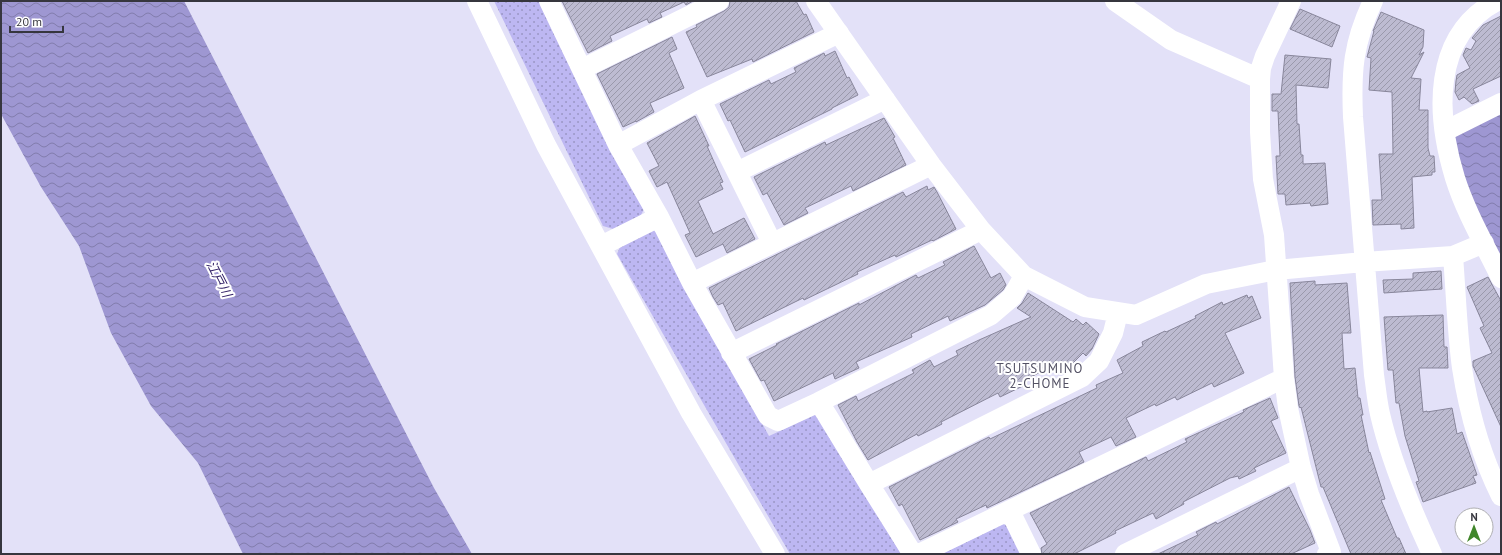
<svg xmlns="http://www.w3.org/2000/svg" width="1502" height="555" viewBox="0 0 1502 555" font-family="'PT Sans','Noto Sans JP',sans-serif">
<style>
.grass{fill:url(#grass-dots)}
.water{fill:url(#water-waves)}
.building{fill:url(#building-hatch);stroke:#88869b}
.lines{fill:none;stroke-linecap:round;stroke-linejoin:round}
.minor{stroke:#fff;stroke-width:20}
.labels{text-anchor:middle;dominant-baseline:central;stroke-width:4;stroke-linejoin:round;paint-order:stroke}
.water-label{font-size:13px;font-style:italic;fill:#322166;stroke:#fff}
.neighbourhood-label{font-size:13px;letter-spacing:1px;fill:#535164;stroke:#fff}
</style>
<defs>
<pattern id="grass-dots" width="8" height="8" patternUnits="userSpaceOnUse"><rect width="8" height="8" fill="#bdb7f2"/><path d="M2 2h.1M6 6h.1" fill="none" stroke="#9a96c5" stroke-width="1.8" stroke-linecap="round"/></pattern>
<pattern id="water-waves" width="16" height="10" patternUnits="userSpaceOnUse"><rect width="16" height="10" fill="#9e97d2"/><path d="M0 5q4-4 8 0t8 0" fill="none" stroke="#827cac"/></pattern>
<pattern id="building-hatch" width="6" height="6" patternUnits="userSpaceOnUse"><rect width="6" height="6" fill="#bdbbd1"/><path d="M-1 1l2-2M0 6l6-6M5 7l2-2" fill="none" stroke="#9a99ab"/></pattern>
</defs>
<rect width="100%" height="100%" fill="#e3e1f8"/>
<path class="grass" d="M494,1H544L644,209L640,217L613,229L603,226Z
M653,230L657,233L769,436L815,415L821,418L901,554H790L617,254L622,242Z
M1003,524L1012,528L1024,554H942Z"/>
<path class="water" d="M1,1H184L434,488L472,554H243L198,463L151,406L111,333L79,246L41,187L1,114Z
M1501,111V261L1466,185L1454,140L1457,133Z"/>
<path class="building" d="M562,1H693L686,5L684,2L660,13L662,17L649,23L647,19L610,36L612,41L588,53Z
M730,1H796L804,15L806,14L814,32L753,62L752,59L707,77L686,32L697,27L696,25L724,11L729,7Z
M1300,9L1340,26L1332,47L1290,29Z
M1381,12L1424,30L1423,47L1419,55L1424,52L1411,78L1421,79L1419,110H1428V148L1430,156H1434L1435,172H1432V175L1412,177L1414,228L1401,229V224L1373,225L1372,200H1382L1379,154H1393L1392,92L1369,90L1371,58L1367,57L1374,31H1373Z
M1501,16V76L1473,89L1479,101L1472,104L1464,97L1459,100L1455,92L1456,81L1457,75L1470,68L1463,55L1466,48L1471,50L1476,41L1472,38L1483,25Z
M672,37L677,49L669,53L684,88L650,103L654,112L636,122V121L623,127L597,74Z
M835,51L847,78L849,77L858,95L832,108V109L745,152L730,120L728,121L720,104L769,80L771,84L796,72L794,68L824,53L825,56Z
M1285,55L1331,59L1328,88L1296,85L1297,124H1299L1301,155H1303V164L1325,163L1328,204L1311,206L1310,203L1286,205L1285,194H1278L1276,156H1280L1278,111H1272V94H1281Z
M695,116L709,146H707L723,182L720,183L723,189L698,201L713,234L744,218L755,239L727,253L723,244L696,257L685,235L690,233L667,182L657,187L649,171L659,166L647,143Z
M884,118L895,137L893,138L906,165L853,191L851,186L805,208L808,213L784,225L767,193L763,195L754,177L825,142L826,145Z
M927,186L928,190L934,187L937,192L956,229L933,241L932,240L896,257L895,255L857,272L858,274L804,300L803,298L736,331L723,303L718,305L713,297L709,288L903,192L906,197Z
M974,246L991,278L1000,273L1006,285L1003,290L985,305L950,321L948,316L911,334L912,337L856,362L859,368L835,379L833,373L774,401L764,380L761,381L749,359L777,345L776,344L859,303V305L916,275L918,278L945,265L943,262Z
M1441,271L1442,289L1384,293L1383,280L1413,279V273Z
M1488,277L1501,301V427L1473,366V361L1492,353L1480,328L1484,326L1467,287Z
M1315,281V285L1347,283L1351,333H1342L1344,369L1355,368L1358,398H1360L1363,415H1361L1369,453L1370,452L1385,499L1381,500L1397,538H1399L1406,554H1351L1323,487H1321L1301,407L1300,408L1299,406L1295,377L1290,283Z
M1028,293L1073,322L1076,319L1083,325L1086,322L1099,334L1092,349L1086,356L1083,353L1064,372L1056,364L1023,381L1025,385L1000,397L998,393L941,422L942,424L918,436L917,434L868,460L857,442L838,405L856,396L858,401L914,373L912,370L930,360L934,367L958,355L956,351L979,340L1031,317L1017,308L1022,303Z
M1247,295L1248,298L1252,296L1261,318L1225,333L1244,373L1214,387L1212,383L1177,400L1175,397L1156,406L1155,404L1126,418L1136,437L1116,446L1111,437L1079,452L1084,462L987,508L986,505L956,519L958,522L920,540L902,504L899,506L889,487L989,437L990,439L1097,388L1096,385L1123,373L1117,360L1143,346L1142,342L1165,331L1166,332L1196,318L1195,316L1222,302L1223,305Z
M1443,315L1444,347H1447L1448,368H1419L1423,412L1427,411V412L1452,408L1457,434L1462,432L1477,475L1473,476L1476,483L1423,502L1416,482L1419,481L1405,436L1399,403H1396L1393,370H1388L1384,317Z
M1270,398L1278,418L1271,421L1286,453L1254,468L1256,471L1239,479L1238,476L1230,478L1183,502L1184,504L1156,519L1153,513L1115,531L1116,533L1074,554H1042L1041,548L1047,544L1030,513L1146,457L1148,461L1187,442L1185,439L1244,412L1243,410Z
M1289,487L1310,530L1315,543L1291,554H1158L1198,535L1196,532L1216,522L1217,524Z"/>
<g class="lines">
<path class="minor" d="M477,1L546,145L691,413L775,554
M549,1L618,145L659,217L692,283L768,416L778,421L819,402L869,484L911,551L921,553L1284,378
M816,1L931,165L981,230L1024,276L1085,307L1136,315L1206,284L1276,270L1364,262L1453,256L1484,243
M1115,1L1171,40L1260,79
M1291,1L1265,56L1261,68L1260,79V132L1263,179L1274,235L1284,378L1288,408L1301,468L1309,494L1331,552L1327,554
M1373,1C1353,43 1351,71 1353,117L1374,375C1376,388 1377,401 1380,414C1391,462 1411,509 1432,554
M1497,1C1431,36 1436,116 1455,178C1466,213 1485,245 1501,278
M582,69L719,1
M701,100L772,243
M1445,131L1501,103
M618,145L701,100L839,33
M737,172L885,99
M601,246L659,217
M1453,256C1456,293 1457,331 1462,368C1469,413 1481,456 1501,496
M692,283L931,165
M731,353L981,230
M819,402L991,315L1012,297L1024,276
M869,484L1082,377L1099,361L1113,333L1118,313
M1010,511L1031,554
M1125,554L1301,468"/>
</g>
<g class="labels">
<g class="water-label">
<text transform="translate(219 279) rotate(63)">江戸川</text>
</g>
<g class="neighbourhood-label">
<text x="1040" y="368">TSUTSUMINO<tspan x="1040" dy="15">2-CHOME</tspan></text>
</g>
</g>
<rect width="1502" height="555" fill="none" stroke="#36363e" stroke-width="4"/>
<g transform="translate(1474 527)"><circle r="19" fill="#ffffff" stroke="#afafb2"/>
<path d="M0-3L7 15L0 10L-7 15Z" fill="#40862b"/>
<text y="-6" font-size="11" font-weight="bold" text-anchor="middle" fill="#36363e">N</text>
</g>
<path d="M10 26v6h53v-6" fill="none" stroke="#36363e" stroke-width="2"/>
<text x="16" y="26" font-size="12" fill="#36363e" stroke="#ffffff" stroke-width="3" paint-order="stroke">20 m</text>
</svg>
